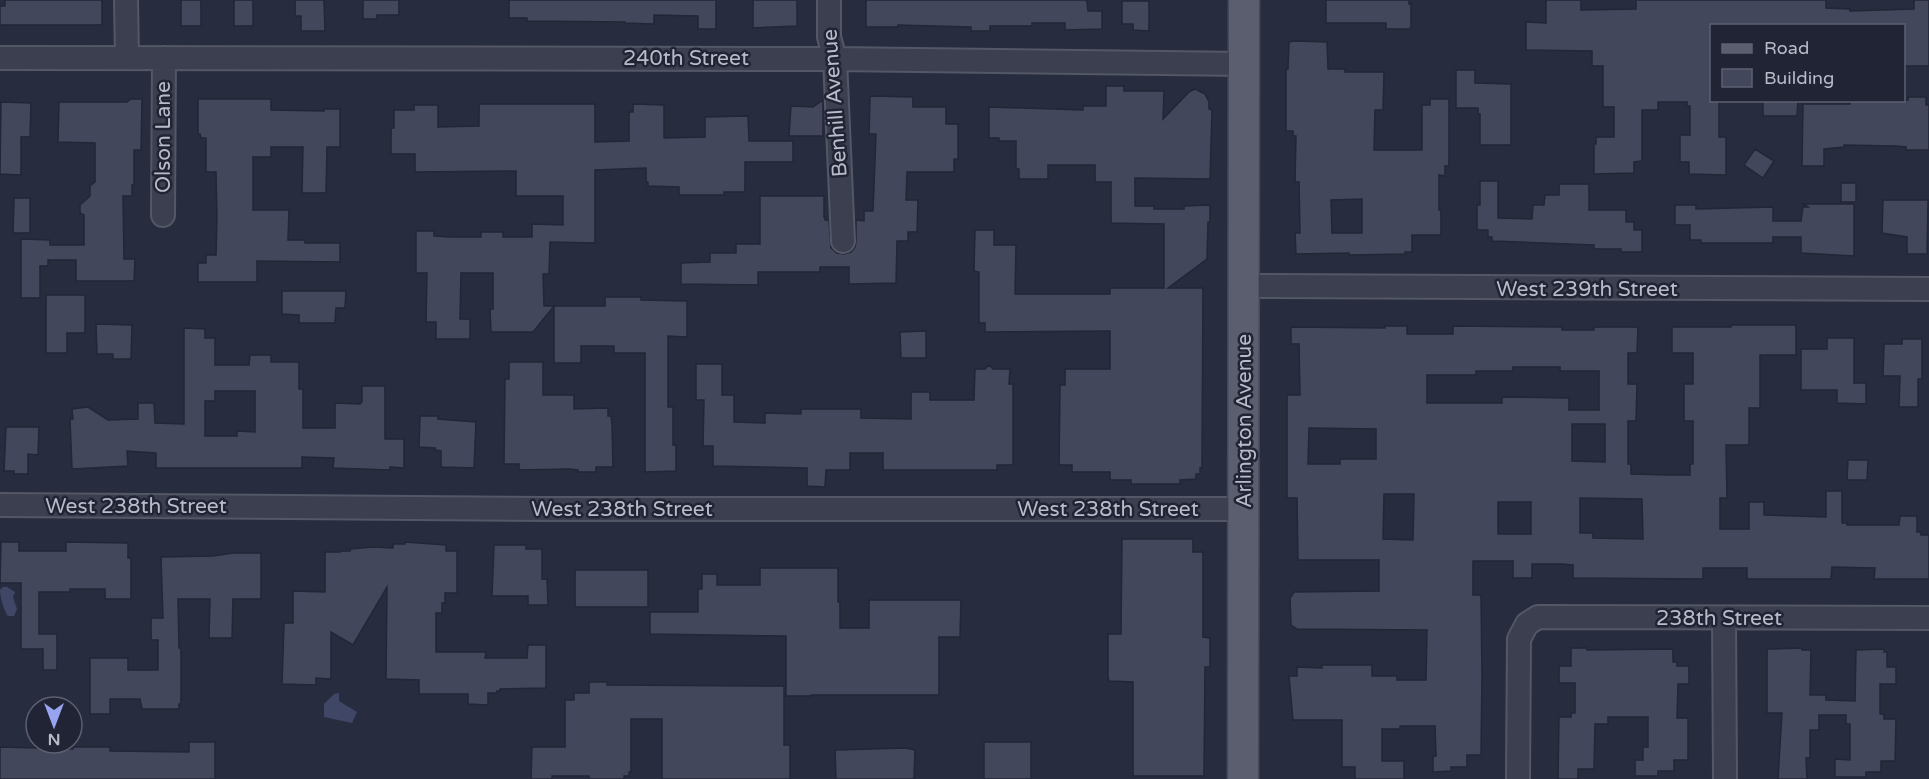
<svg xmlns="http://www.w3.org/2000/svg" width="1929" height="779" viewBox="0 0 1929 779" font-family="'Varela Round',sans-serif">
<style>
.water{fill:#404666}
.building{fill:#43475c;stroke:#232636;stroke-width:1.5;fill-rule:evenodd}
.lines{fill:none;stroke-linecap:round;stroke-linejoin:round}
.minor-casing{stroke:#545766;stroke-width:26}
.major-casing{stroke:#464858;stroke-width:33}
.minor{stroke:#3c3f4f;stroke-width:22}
.major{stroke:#5a5e6f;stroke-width:30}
.labels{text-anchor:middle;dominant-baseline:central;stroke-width:5;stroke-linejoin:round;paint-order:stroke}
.street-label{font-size:21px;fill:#b9bbc9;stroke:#212434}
</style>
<rect width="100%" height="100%" fill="#282c3f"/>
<path class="water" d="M3,587H7L15,592L13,597L17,609L14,616H8C4,611 0,597 0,590Z
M339,693V701L357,712L352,723L324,717V704L334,694Z"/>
<path class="building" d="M5,0H102V25H0V6H5Z
M181,0H201V26H181Z
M234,0H253V26H234Z
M295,0H324L325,31H301V16H295Z
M363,0H399V15H377V19H363Z
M509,0H716V29H698V16L654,15V24L625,23V22L527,21V18H509Z
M753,0H797V26L753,28Z
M866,0H1085L1087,1L1088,11H1102V29L1065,30V23H1032V26H990V31H971V27L898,25V27H866Z
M1326,0H1409V4H1411V27L1409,29H1386V23H1326Z
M1546,0H1581V10L1636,9V0H1826V8L1850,9V11L1914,9V0H1929V66H1904V26H1712V100H1719V137H1726V175L1689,174V162H1680V135H1690V106H1687V102H1658V110H1642V161L1634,162V173L1594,174V144H1596V137H1614V107H1603V66H1592V51L1526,50V22L1546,23Z
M1122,1H1149V31L1133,30V24H1122Z
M1294,41L1327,42L1328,69H1345V72H1384L1383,110H1375L1374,150H1422V105H1430V99H1449V166H1445V176L1439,175V210H1441V235H1412V252H1405V254L1349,255V253L1296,254L1295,233H1300L1299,182H1295L1296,136H1293V131H1286V69H1288L1289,42ZM1362,199V233H1332L1331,200Z
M1456,70H1475V83L1511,84V145H1480V114H1478V108H1456Z
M1106,86H1124V91H1164L1163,119L1189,92L1195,89L1205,94L1209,102V109L1212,110L1210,179L1135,178V206H1154V209H1184V206L1210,205V222H1208L1207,259L1168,288H1203L1202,468H1200V474H1196V479L1180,480V484H1131V480H1110V472H1072V465H1059L1060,385H1065V369H1110V331L985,332V323H979V272L974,271L975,230H994V245H1016L1015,294H1110V288H1164V224L1111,223V182H1095V165H1048V179H1019V169H1016V141H999V138H989V107L1083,110V106H1106Z
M870,96L913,97V107H946V124H958V159H954V172H907L906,200H918L917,232H908V241H897L896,283L849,284V267H820V272H758V285L681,284V263L710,262V253H736V244H760V196H824V217H825V220H829L831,248L837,253L844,254L851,252L855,247L856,241V220L864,221V211H873L876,134H869Z
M1908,97H1926V105H1929V150H1906V147L1895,146L1844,145V147L1824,149V166H1802L1803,104H1850V100H1908Z
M131,99H142L141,150H134V185H132V195L131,196H123L124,259H135L134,281H76V260H48V266H40V298H21V239L50,240V245H84V215L80,213V205L90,196V186L95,182V143L58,142L59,102H127Z
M198,99H271V110L324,111V109H340V147H327L326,193H302L303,147H271V157H253V210H289L288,240H305V243H340V262L257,261V282H198V263H206V255H216L217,216L216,172H206V138H201L200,134H198Z
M823,100V136H789L791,106L813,107Z
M1763,100H1798L1797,116H1763Z
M1,102L31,103L30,137H21V175L0,174Z
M479,104H595V142L629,141V112H633V104L664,105V138L705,137V117L748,116L749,141H793V162H745V192H724V195H679V187L648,186V182H646V168L595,170V243L550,242L549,274H543L544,306H605V297H641V300L687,301V337L668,336V407H673V445H676V471L645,472V353H614V346H581V363H554V306L533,332H491L490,309H493V273H461L460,319H470V339H436V322H426L427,273H416V231H434V236L450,237H481V232H503V237H532V224L563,225V196H516V171L415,172V154H391V128H394V110H414V105H438V127L479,126Z
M1755,149L1774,161L1763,178L1744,165Z
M1480,181H1498V218L1532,219L1533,205H1544L1545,195H1559V184H1589V210H1626V222H1634V230H1642V252H1621V249H1594V245L1492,241V237H1488V230H1477V205H1480Z
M1841,183H1856V202H1841Z
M14,198H30V233H13Z
M1883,200H1928L1927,254H1907V237L1882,233Z
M1803,204H1854V256L1801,253V237H1773V243H1701V240H1690V225H1675V205H1696V209L1773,207V221H1801L1803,207H1808Z
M282,291H346L345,308H336L335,323H299V315L282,314Z
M46,295H85V333H67V353H46Z
M96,324L132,325L131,359H113V354H97Z
M1731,325H1794L1796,326V355H1760V408H1749V445H1726L1727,498H1720V529H1749V502H1764V515L1826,517V491H1842V523H1847V525H1899L1900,516H1917V532H1921V535H1929V579H1874L1875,568L1832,567L1831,579H1747V568H1703V579L1573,578V565L1562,564H1532V578H1513V561H1473V595H1481L1482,675L1481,755H1467V767H1451V771L1433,772V756H1436L1435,726H1400V729H1382V761H1404V779H1355V767H1342V720H1293L1289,676H1297V667L1322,668V665H1372V676H1397V680H1426L1427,630L1297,629L1291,625L1290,598L1294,592L1379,591V560H1298L1297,498H1287V395H1300L1299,344H1291V327L1385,328V326H1407V334H1453V326L1562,327V330H1594V327H1638L1637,353H1628V384H1637L1636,421H1628V464H1631V474L1668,475H1690V464H1693V421H1684V384H1693V353H1672V327H1731ZM1513,367H1560V371H1599V410H1569V398L1502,397V403H1427V375H1476V371H1513ZM1572,424H1605V462L1572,461ZM1309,428L1376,429V459H1340V464H1308ZM1384,494H1414L1413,540L1383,539ZM1580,498L1642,499L1643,539L1593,538V533H1580ZM1498,502H1531V534H1498Z
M184,328L205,329V338H215V365H249L250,355H271V362H299V389H303V428H335V403L360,404L362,402V386H385V439H404V468L390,467V470L333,468L334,458L302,457V468H156V453L127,451L128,466L72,469L70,419H73L72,409L88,407L108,420L138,419V403H154L155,423L184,424ZM215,391H255V432L237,431V436H205V401H215Z
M926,331V358H901L900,332Z
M1827,338H1854V383H1866V404L1837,403V390H1801V349H1827Z
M1902,339H1922V379H1918V407H1899L1900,376H1883L1884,344H1902Z
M509,362H543V395H574V409L608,408V416H611L612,423L613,467H596V472H578V470L569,469L519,470V464H504L505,379H509Z
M696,364H722V395H734V422L765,423V413L801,414V409H861V418L911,419V392H930V400H974L975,369H985L989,365L993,369H1010L1009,384H1013V465H997V470H883V453H850V470H826L825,487L807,486V468L713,466V446H703L704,400H696Z
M420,416H438V419L476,422L474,468L441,467V451L435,450V448L419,447Z
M6,427H39L38,455L28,454V474H14V471H4Z
M1848,460H1868L1867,480H1847Z
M1122,539H1193V552H1203V637L1210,638V667H1205L1204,776H1133V682L1109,681L1108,677V634H1121Z
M1,542H19V551H66V542L128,543V558H131V599H105V589H70V592H39V634H57V670H43V649H21V583H0Z
M405,542L446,545V551H457V593H445V603H442V613H436V652H486L485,658H527L528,645H546V688L500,689V691H497V693H488V705L468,704V694H419V680L386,679L387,587L353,645L331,632V679L316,678V685L282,684L284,623H293V591L325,592V552H340V551H350V549L373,547L393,548V544H405Z
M494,545H526V549H542V579H547L548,605H528V596H492Z
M233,553H261V599H233L232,638H209L210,599H178L179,648H181V704H179V709H142L140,699H110V714H90V658H128V670H158V640H151V618H163L161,557L213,556Z
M760,568H838V602H840V628H869V600H961L960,637H939V695H811V696H786V636L650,634V612H698V589H702V574H717V585H760Z
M575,570H648V607H575Z
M1571,648H1587V650L1673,649V662H1677V666H1689V684H1678L1677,718H1688V760H1674V771H1658V776H1635V760H1643V747H1648V717H1608V724H1595L1594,769H1578V779H1558L1559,717H1571V713H1575V683H1559V666H1571Z
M1802,648V650H1811L1810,695H1826V700L1855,701L1856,650L1884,649V652H1887V667H1896V684H1880V714H1884V719H1896L1895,761H1881V772H1866V777H1835V759L1850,760V724H1846V715H1819V730H1810V758H1806L1807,779H1778L1782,713H1767V649Z
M589,682H607V685L784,686V745H790V779H662V719H631V772H629V776H624V779H589V776H552V779H531L532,747H565V700H574V693H589Z
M189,742H215V779H0V747L73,749V747H110V751L189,752Z
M984,742H1031V779H984Z
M906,748L915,750L914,779H836L835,750Z"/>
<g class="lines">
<defs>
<path id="minor" d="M126,0L127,58
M829,0V37L835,59L843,241
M0,58L835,59L1245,64
M163,215L164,58
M1245,286L1929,289
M0,505L549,509H1244
M1724,618L1725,779
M1518,779L1519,639L1527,624L1538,617L1929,618"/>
<path id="major" d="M1243,779L1244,0"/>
</defs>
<use href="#minor" class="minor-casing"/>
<use href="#major" class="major-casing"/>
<use href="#minor" class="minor"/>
<use href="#major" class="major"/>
</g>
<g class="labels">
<g class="street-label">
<text x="686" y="58">240th Street</text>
<text transform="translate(835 103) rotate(-94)">Benhill Avenue</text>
<text transform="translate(163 137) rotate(-90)">Olson Lane</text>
<text x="1587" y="289">West 239th Street</text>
<text transform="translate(1244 421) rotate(-90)">Arlington Avenue</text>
<text x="136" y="506">West 238th Street</text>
<text x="622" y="509">West 238th Street</text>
<text x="1108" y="509">West 238th Street</text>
<text x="1719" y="618">238th Street</text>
</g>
</g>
<rect x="1710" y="24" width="195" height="78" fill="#212434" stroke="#5e6070" stroke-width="1.5"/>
<rect x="1722" y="44" width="30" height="9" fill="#5a5e6f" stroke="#5e6070" stroke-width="1.5"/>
<text x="1764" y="54" font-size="18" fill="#b9bbc9">Road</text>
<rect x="1722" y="69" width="30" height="18" fill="#43475c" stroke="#5e6070" stroke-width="1.5"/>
<text x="1764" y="84" font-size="18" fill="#b9bbc9">Building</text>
<g transform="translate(54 725) rotate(180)"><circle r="28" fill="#212434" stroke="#5e6070" stroke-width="1.5"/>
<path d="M0-4.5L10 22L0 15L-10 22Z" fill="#98a4ef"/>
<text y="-9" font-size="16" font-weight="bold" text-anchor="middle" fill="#b9bbc9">N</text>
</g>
</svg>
